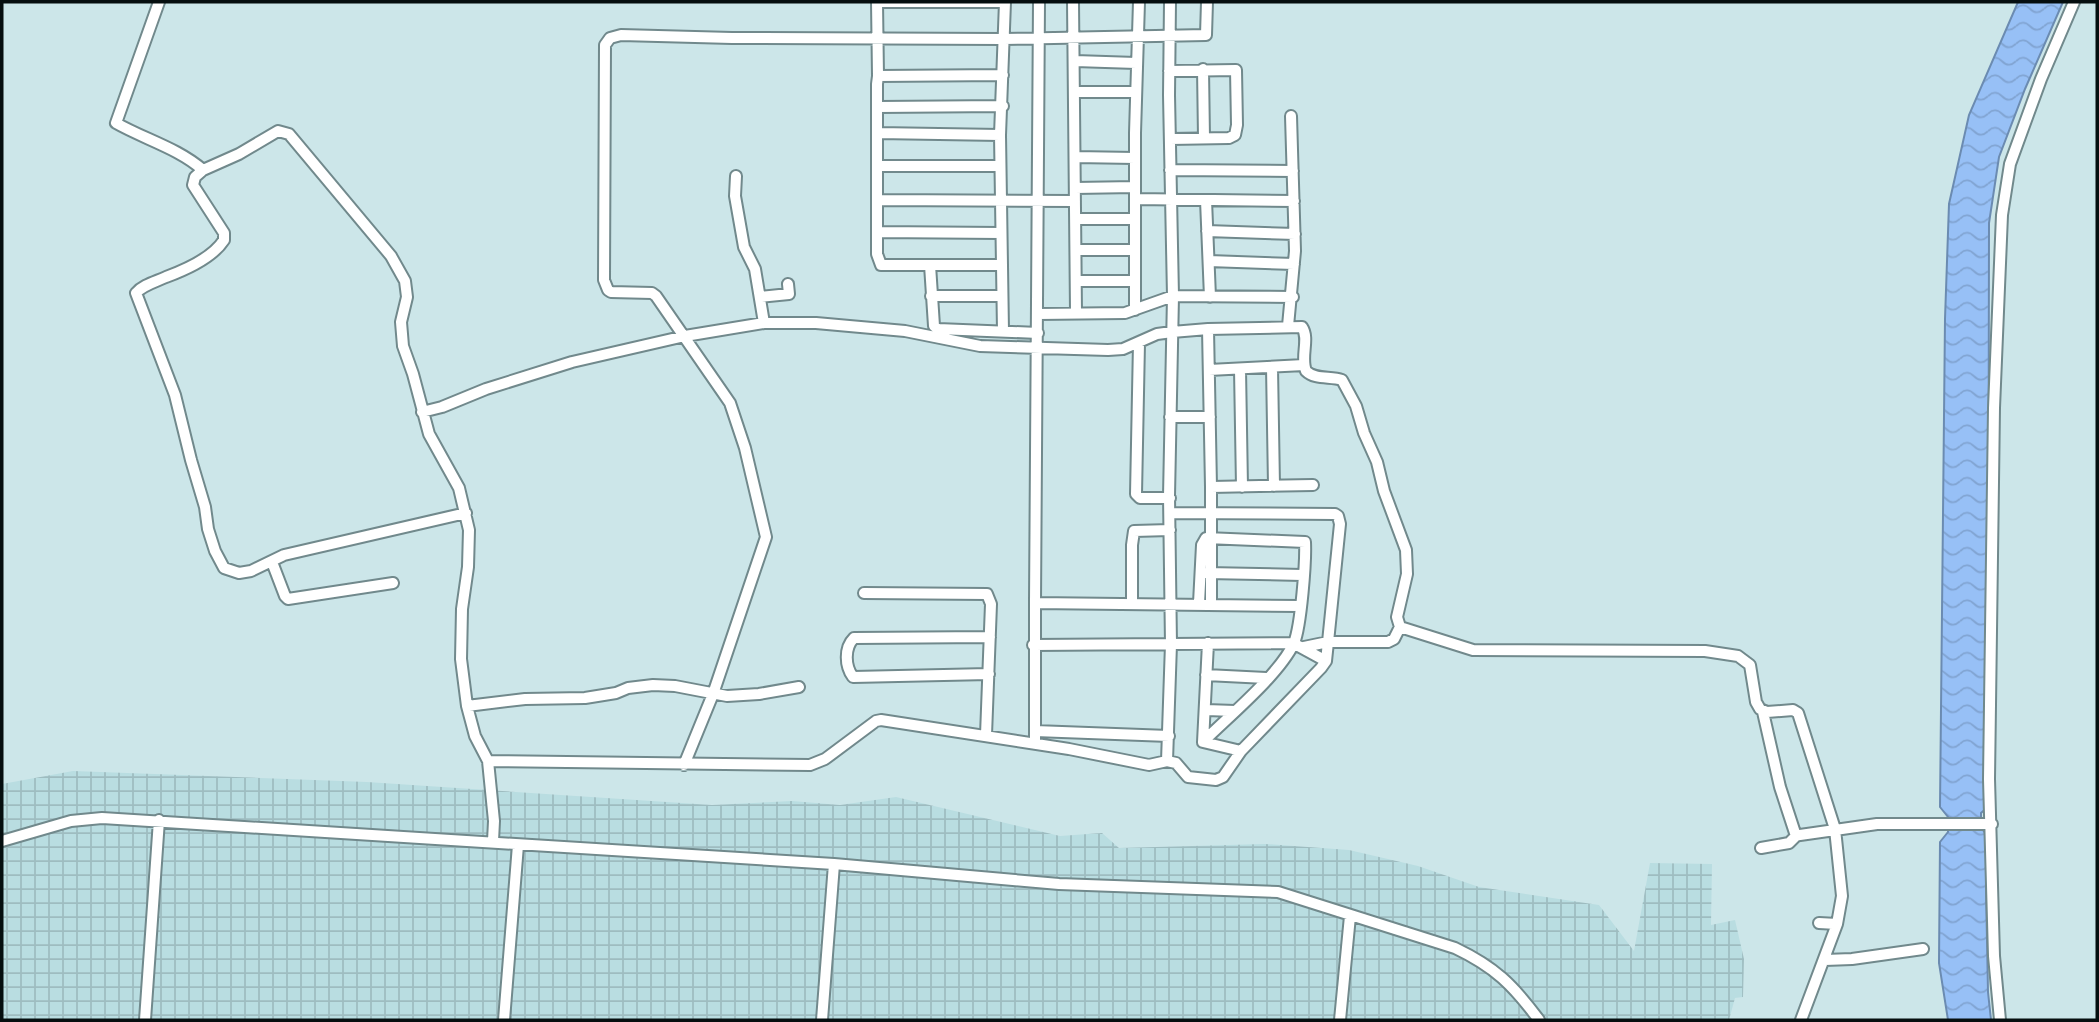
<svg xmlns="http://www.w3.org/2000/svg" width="2099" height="1022" viewBox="0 0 2099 1022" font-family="Lora,serif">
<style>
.industrial{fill:url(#industrial-grid)}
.water{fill:url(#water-waves);stroke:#6b8bb1;stroke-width:2}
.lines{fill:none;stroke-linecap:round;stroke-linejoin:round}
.minor-casing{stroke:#71898c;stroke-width:14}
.minor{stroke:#fff;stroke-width:10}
</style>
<defs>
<pattern id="industrial-grid" width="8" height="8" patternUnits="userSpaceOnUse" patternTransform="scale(1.75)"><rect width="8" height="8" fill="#b9dde1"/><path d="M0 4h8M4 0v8" fill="none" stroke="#9ebcc0"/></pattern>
<pattern id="water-waves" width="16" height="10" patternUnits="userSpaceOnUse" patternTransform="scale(1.75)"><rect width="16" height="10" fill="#97c0f6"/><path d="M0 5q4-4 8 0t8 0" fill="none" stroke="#81a4d2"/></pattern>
</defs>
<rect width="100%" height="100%" fill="#cce6e9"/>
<path class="industrial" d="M73,771L367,782L712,805L792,801L840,805L896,797L1060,836L1102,833L1119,848L1265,844L1349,850L1418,866L1479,887L1599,905L1634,951L1650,863L1712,864L1711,925L1735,920L1744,959L1743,997L1735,998L1729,1020H2V784Z"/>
<path class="water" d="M2018,2H2063L2025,89L1999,157L1989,223L1988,807L1981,813V827L1989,839L1986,889L1988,992L1991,1020H1948L1939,963L1940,842L1948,832V817L1940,807L1945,319L1949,204L1969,115Z"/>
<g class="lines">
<defs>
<path id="minor" d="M159,2L116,123C144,139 178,148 203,170L239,154L278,131L289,134L391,256L405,281L407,297L401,322L403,346L413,374L429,434L459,488L469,530L468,567L462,609L461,659L467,706L475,736L488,761L810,765L825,759L876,721L881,720L1069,749L1149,765L1167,761L1176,763L1188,777L1216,780L1223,777L1241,751L1321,668L1326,661L1328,642H1388L1394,639L1400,627
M877,2H1005
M877,2L878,76
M1073,2L1076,312
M1075,61L1136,63
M1203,69L1204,138
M1169,71L1236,70L1237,125L1235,135L1229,138L1170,139
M1075,92H1136
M878,107L1003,106
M878,133L1000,135
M1075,157L1135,158
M877,166H1000
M203,170L195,177L193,185L224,233V240C213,257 185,270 166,277C155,282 143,285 136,293L175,395L191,460L205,507L208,529L215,551L224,568L239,573L251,571L284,555L466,513
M1170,170L1293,171
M736,176L735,196L744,247L755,269L764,323
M1075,188L1135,187
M1135,199L1294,201
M879,200L1075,201
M1206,200L1210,297
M1075,219H1135
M1207,231L1295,234
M877,232L1001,233
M1076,250H1135
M1209,261L1294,264
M930,265L934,326L938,329L1038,333
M1002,265H881L877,254V84L878,76L1003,75
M1076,281H1135
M931,296H1002
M760,297L789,294L788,284
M1135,310V133L1139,2
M1038,314L1125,313L1173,296L1293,297
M1288,326L1295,251L1291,116
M1208,329L1211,487V603
M1003,331L1000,135L1005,2
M1139,343L1136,494L1140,498H1170
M1272,367L1274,486
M1240,369L1242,487
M1209,370L1304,365
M422,412L442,407L486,389L572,362L685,336L764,323H816L905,331L980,346L1108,350L1123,349L1157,334L1172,332L1208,329L1302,327C1310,339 1300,357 1306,371C1315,380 1331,376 1342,380L1356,406L1364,433L1377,462L1384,491L1406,550L1407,574L1397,617L1400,627L1473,650L1705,651L1738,656L1750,665L1756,702L1760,709L1767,712L1793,710L1798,713L1835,829L1842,896L1837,924L1801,1020
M1170,417H1210
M1211,487L1313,485
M1170,513L1335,514L1338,516L1340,524L1328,642L1304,647
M272,562L285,596L288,599L393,583
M1207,573L1302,575
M864,593L987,594L991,604L986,735
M1035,603L1039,2
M1199,603L1202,545L1206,538L1305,542C1306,561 1301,626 1294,643C1279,675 1229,716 1203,742
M1132,604V545L1134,531L1170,530
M1208,643L1203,742L1241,751
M1033,645L1293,643L1326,661
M989,674L853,677C845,666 844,648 854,638L990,637
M1206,675L1266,678
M467,706L525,699L585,698L616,693L628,688L653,685L675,686L727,696L759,694L799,687
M1206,710L1235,711
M1763,712L1780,787L1796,836
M1035,731L1169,736
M1035,743V603L1300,606
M488,761L494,821L493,841
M1167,761L1171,644L1169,496L1173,296L1169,95L1170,2
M684,765L713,694L766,537L745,448L730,403L656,296L652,293L611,292L608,290L604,280L605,45L610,38L621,35L732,38L1004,39L1206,35L1207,2
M2,841L71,821L102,818L834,864
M1761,848L1789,843L1796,836L1800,835L1877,824H1992
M1819,923L1837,924
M1825,960L1852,959L1923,949
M145,1020L159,820
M504,1020L518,845
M822,1020L834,864L1059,884L1278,892L1455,948C1495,967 1513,985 1539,1020
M1340,1020L1350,916
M2000,1020L1994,956L1989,779L1994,408L2002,215L2010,164L2041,79L2074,2"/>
</defs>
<use href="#minor" class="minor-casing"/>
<use href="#minor" class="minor"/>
</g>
<rect width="2099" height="1022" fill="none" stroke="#050e0f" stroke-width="7"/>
</svg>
